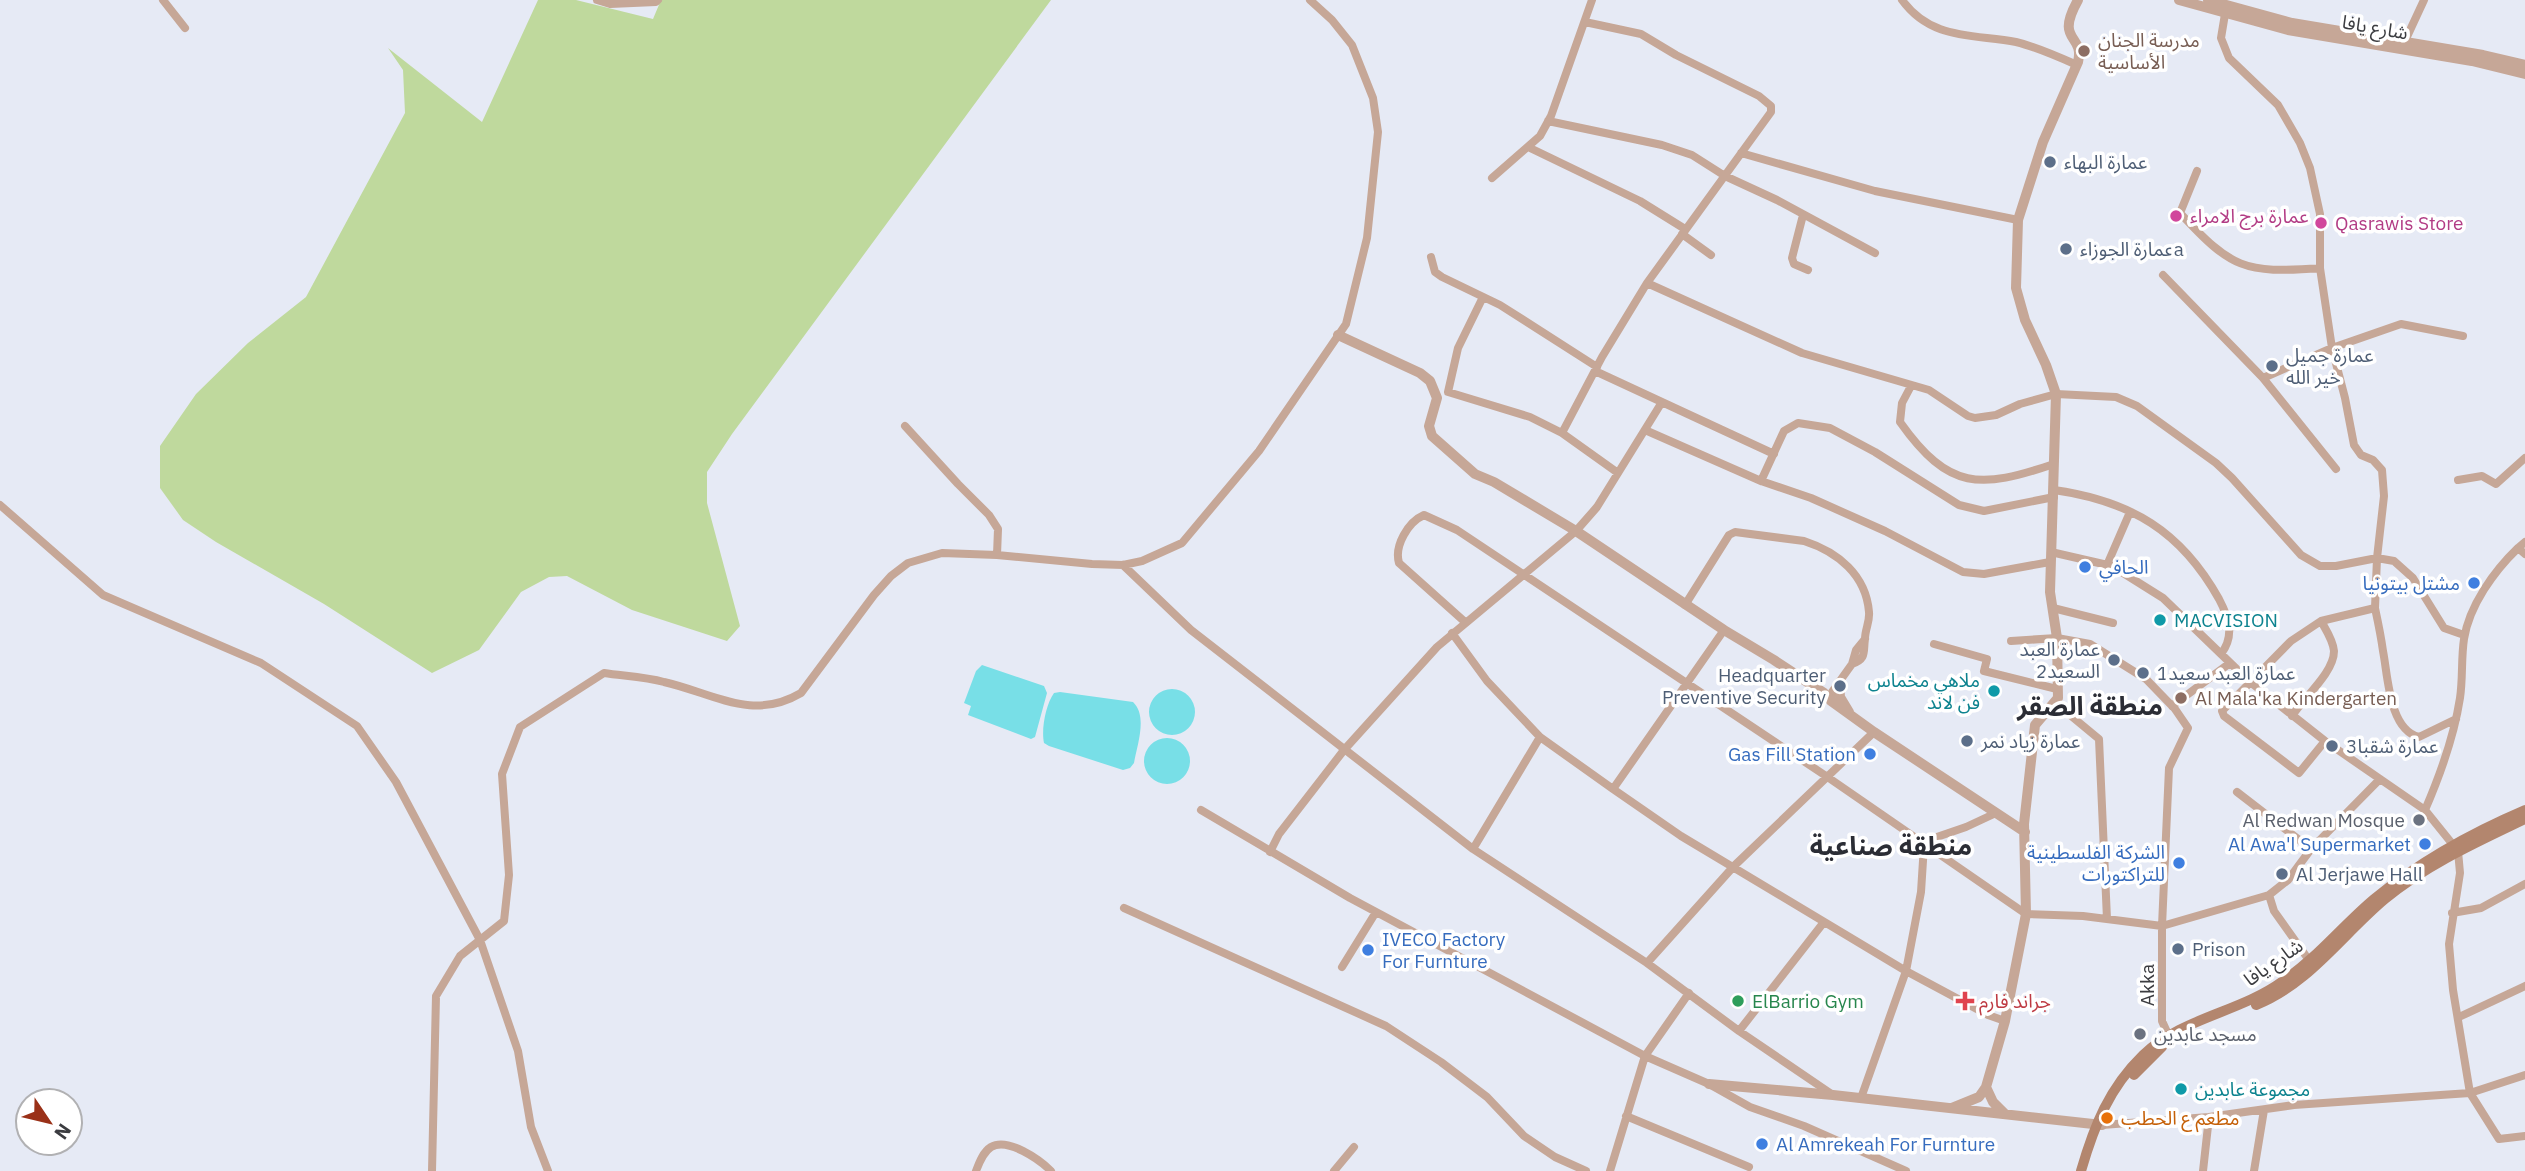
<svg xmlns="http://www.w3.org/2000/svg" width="2525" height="1171" viewBox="0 0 2525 1171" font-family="'IBM Plex Sans','Noto Sans Arabic',sans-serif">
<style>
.green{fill:#bfd99d}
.water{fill:#78dfe7}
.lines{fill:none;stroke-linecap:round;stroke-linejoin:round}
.minor{stroke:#c6a797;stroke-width:8}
.tertiary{stroke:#c6a797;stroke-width:10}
.secondary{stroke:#b3866e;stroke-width:10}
.education-dot{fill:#8d6e63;stroke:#fff;stroke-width:2.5}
.service-dot{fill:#5c6f8a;stroke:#fff;stroke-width:2.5}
.hotel-dot{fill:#d1479c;stroke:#fff;stroke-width:2.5}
.shop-dot{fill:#3f7fe0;stroke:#fff;stroke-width:2.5}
.culture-dot{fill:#0f9aa8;stroke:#fff;stroke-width:2.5}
.worship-dot{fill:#6b7280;stroke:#fff;stroke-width:2.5}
.leisure-dot{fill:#2e9e5b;stroke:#fff;stroke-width:2.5}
.health-dot{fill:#e0444e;stroke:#fff;stroke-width:2.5}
.food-dot{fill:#e8710a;stroke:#fff;stroke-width:2.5}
.labels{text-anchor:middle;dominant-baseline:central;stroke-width:7;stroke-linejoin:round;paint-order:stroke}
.street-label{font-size:19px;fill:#3b3c40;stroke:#fff}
.education-label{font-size:19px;fill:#785e54;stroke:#fff;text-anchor:start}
.service-label{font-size:19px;fill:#4e5e75;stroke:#fff;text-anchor:start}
.hotel-label{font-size:19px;fill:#b23c85;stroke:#fff;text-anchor:start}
.shop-label{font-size:19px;fill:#366cbe;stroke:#fff;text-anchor:end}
.culture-label{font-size:19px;fill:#0d838f;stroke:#fff;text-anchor:start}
.worship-label{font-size:19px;fill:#5b616d;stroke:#fff;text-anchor:end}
.leisure-label{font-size:19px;fill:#27864d;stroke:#fff;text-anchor:start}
.health-label{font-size:19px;fill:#be3a42;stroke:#fff;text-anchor:start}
.food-label{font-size:19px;fill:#c56008;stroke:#fff;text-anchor:start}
.district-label{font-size:26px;font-weight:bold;fill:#2b2d35;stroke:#fff}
</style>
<rect width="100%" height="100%" fill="#e6eaf5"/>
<path class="green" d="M538,0H576L653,19L661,0H1051L732,434L707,472V503L740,626L727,641L632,610L567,576L549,577L521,592L479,650L432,673L324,604L216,542L183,520L160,488V446L196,394L248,343L306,297L405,113L403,70L388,48L482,122Z"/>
<path class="water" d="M982,665L1044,686L1047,693L1035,737L1031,739L968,715L971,706L964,703L976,671Z
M1149 712a23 23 0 1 1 46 0a23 23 0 1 1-46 0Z
M1060,692L1133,702C1148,716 1137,745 1134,763L1130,768L1123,770L1049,746L1044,743C1041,729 1046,704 1054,693Z
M1144 761a23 23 0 1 1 46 0a23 23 0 1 1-46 0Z"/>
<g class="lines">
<path class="minor" d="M163,0L185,28
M597,0L610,4L656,2L658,0
M1902,0C1931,40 1972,34 2016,42C2037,47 2057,56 2077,65
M2226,8L2221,38L2229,58L2278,105L2300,143L2310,168L2320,214V268L2332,348L2345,398L2354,445L2361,455L2373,460L2382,470L2384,496L2377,558L2375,608
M1585,22L1641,34L1676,55L1759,96L1771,106V112L1647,283L1602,357L1562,433L1618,473
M2405,41L2424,0
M1548,121L1662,145L1692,155L1725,176L1777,200L1875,253
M1528,147L1640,201L1685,229
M1741,153L1875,191L2018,220
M2197,171L2180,213C2231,268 2244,274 2320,268
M1492,178L1540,136L1551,116L1592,0
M1803,215L1792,258L1794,264L1808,270
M1682,234L1711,255
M1431,257L1435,272L1442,277L1500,305L1597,367
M2163,275L2263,378L2336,469
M1647,283L1802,353L1929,390L1968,416L1975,418L1996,415L2020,404L2056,394L2116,397L2137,406L2216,463L2232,478L2301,555L2320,566H2336L2377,558L2394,561L2413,578L2444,628L2464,635
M1483,297L1458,348L1448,392L1530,417L1562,433
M1595,371L1774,454
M2263,378L2332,348L2401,324L2463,336
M1911,386L1902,403L1900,422C1949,491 1980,489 2054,464
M905,426L958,484L989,515L998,529L997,555
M1645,430L1761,481L1811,498L1885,531L1963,572L1984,574L2050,562
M2458,480L2482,476L2496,484L2525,458
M1761,481L1784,431L1798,423L1830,428L1875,452L1959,505L1984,511L2054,497
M2054,490C2131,501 2181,531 2219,599C2229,618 2235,636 2221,654
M0,505L103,595L261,663L357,726L396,782L480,940L518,1051L531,1127L548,1171
M2525,542L2518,548L2525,554
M2051,552L2112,566L2163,598L2249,681L2325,741L2425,810L2458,851L2460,873L2449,944L2453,990L2470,1093L2499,1139L2525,1136
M1123,565L1191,630L1473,849L1647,963L1739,1031L1833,1095
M2107,565L2130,512
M1685,605L1729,535L1735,532L1804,541C1838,552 1866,575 1869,612C1870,622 1865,629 1865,639C1863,652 1867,659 1852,664L1856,650L1865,639
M2053,608L2113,623
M1465,622L1399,563C1394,546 1408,522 1424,515L1457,530L1826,776L2026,914L2083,916L2162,926L2269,895L2288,880L2311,849L2380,779
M1452,633L1487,681L1540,737L1613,789L1681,836L1906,971L1988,1015L2005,1021
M2011,641L2057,638L2090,644L2146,679L2175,709L2188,728L2169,768L2162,926V1021L2171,1041
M1934,644L1987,659L1984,671L2057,689
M1831,701L1832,692L1852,664
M2172,706L2230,663
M2050,708L2070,715L2099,739L2107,919
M2292,716C2303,698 2334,673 2334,651C2333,640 2326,630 2321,621
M2325,741L2299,773L2224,716L2222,711L2291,641L2321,621L2375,608C2378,622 2381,636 2383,651C2388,676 2389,730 2419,737L2456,719
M1613,789L1724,630
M2237,792L2311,849
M1201,810L1350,898L1645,1056L1709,1084L1750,1107L1804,1126L1906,1171
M2425,810C2441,773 2454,737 2460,698C2463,678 2461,659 2464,639C2469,606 2494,571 2518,548
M1924,845L1931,839L1966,827L1996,813
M1473,849L1540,737
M1270,852L1279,834L1344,750L1437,647L1576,531L1597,507L1662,402
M2269,895L2274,911L2311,963
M1124,908L1386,1026L1441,1062L1487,1097L1524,1136L1555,1157L1586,1171
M2452,913L2481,908L2525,884
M1647,963L1734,866L1874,732
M1342,967L1376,912
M2459,1017L2525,986
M1739,1031L1824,922
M1861,1098L1906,971L1921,892L1924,845
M1626,1116L1749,1167
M2102,1125L2209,1117L2294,1105L2470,1093L2525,1075
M432,1171L436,996L460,956L504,921L509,875L502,774L520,727L604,673C624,676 645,677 664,682C713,693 752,722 801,693L874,595L891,576L908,563L942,553L997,555L1092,564L1123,565L1142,561L1182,543L1259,451L1346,324L1367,238L1378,132L1373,98L1352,45L1332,20L1310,0
M976,1171C979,1163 983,1152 991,1147C1008,1137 1040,1160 1051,1171
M1334,1171L1354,1147
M1610,1171L1645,1056L1689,993
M2203,1171L2209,1117
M2254,1171L2264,1110"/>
<path class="tertiary" d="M2179,0L2288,30L2472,61L2525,74
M2208,0L2292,23L2483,55L2525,65
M1338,335L1420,373L1430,381L1437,398L1429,426L1432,436L1475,474L1494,482L1576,531L1724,630L1774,660L1824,693L1831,701L1874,732L2025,832
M1839,683L1840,697L1849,712
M1709,1084L1833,1095L2102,1125
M1986,1087L1993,1102L2005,1114
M1952,1108L1979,1097L1986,1087L2005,1021L2026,914L2024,824L2035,725L2058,698L2057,638L2050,592L2056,394L2046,365L2025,320L2016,288L2018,220L2043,142L2078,62C2085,33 2054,43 2078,0"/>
<path class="secondary" d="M2256,1005C2309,984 2342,935 2385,899C2426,865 2477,842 2525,819
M2134,1075L2162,1047
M2081,1171C2094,1126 2109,1088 2143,1055C2183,1017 2239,1013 2283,981C2317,958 2343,925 2374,899C2419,862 2471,833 2525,810"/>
</g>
<g class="education-dot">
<circle cx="2084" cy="51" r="7"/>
<circle cx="2181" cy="698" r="7"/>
</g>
<g class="service-dot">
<circle cx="2050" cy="162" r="7"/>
<circle cx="2066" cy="249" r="7"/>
<circle cx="2272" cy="366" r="7"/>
<circle cx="2114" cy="660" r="7"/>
<circle cx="2143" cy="673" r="7"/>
<circle cx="1840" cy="686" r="7"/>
<circle cx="1967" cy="741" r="7"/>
<circle cx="2332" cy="746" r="7"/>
<circle cx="2282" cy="874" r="7"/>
<circle cx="2178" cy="949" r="7"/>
</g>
<g class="hotel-dot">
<circle cx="2176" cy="216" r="7"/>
<circle cx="2321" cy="223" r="7"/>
</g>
<g class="shop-dot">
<circle cx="2085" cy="567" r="7"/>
<circle cx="2474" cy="583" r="7"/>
<circle cx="1870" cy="754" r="7"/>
<circle cx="2425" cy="844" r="7"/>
<circle cx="2179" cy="863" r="7"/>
<circle cx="1368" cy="950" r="7"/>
<circle cx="1762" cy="1144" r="7"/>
</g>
<g class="culture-dot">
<circle cx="2160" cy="620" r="7"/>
<circle cx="1994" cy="691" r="7"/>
<circle cx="2181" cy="1089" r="7"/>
</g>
<g class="worship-dot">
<circle cx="2419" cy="820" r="7"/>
<circle cx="2140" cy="1034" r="7"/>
</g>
<circle class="leisure-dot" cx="1738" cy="1001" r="7"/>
<path class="health-dot" d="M1961.5 990.5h7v7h7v7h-7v7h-7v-7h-7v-7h7z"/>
<circle class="food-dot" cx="2107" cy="1118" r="7"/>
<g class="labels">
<g class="street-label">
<text transform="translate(2375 27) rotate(10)">شارع يافا</text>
<text transform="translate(2273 962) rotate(-35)">شارع يافا</text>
<text transform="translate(2147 985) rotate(-90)">Akka</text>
</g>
<g class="education-label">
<text x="2098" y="40">مدرسة الجنان<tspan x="2098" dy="22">الأساسية</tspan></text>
<text x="2195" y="698">Al Mala'ka Kindergarten</text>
</g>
<g class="service-label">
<text x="2064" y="162">عمارة البهاء</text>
<text x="2080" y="249">عمارة الجوزاءa</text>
<text x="2286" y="355">عمارة جميل<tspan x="2286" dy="22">خير الله</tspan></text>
<text x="2100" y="649" text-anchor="end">عمارة العبد<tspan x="2100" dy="22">السعيد2</tspan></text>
<text x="2157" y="673">عمارة العبد سعيد1</text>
<text x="1826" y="675" text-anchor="end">Headquarter<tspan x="1826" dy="22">Preventive Security</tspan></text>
<text x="1981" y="741">عمارة زياد نمر</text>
<text x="2346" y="746">عمارة شقبا3</text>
<text x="2296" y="874">Al Jerjawe Hall</text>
<text x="2192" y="949">Prison</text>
</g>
<g class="hotel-label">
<text x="2190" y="216">عمارة برج الامراء</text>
<text x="2335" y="223">Qasrawis Store</text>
</g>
<g class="shop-label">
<text x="2099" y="567" text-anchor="start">الحافي</text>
<text x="2460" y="583">مشتل بيتونيا</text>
<text x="1856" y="754">Gas Fill Station</text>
<text x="2411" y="844">Al Awa'l Supermarket</text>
<text x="2165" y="852">الشركة الفلسطينية<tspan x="2165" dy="22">للتراكتورات</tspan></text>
<text x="1382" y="939" text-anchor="start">IVECO Factory<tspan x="1382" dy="22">For Furnture</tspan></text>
<text x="1776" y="1144" text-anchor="start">Al Amrekeah For Furnture</text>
</g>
<g class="culture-label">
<text x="2174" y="620">MACVISION</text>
<text x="1980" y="680" text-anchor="end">ملاهي مخماس<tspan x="1980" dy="22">فن لاند</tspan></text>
<text x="2195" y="1089">مجموعة عابدين</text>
</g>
<g class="worship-label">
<text x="2405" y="820">Al Redwan Mosque</text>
<text x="2154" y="1034" text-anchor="start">مسجد عابدين</text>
</g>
<g class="leisure-label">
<text x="1752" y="1001">ElBarrio Gym</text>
</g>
<g class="health-label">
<text x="1979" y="1001">جراند فارم</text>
</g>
<g class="food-label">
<text x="2121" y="1118">مطعم ع الحطب</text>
</g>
<g class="district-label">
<text x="2090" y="705">منطقة الصقر</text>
<text x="1891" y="845">منطقة صناعية</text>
</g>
</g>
<g transform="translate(49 1122) rotate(125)"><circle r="33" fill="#ffffff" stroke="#b1b1b3" stroke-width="2"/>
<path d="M0-5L12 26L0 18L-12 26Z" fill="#9a3118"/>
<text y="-10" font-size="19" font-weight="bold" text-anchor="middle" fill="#3b3c40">N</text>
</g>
</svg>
